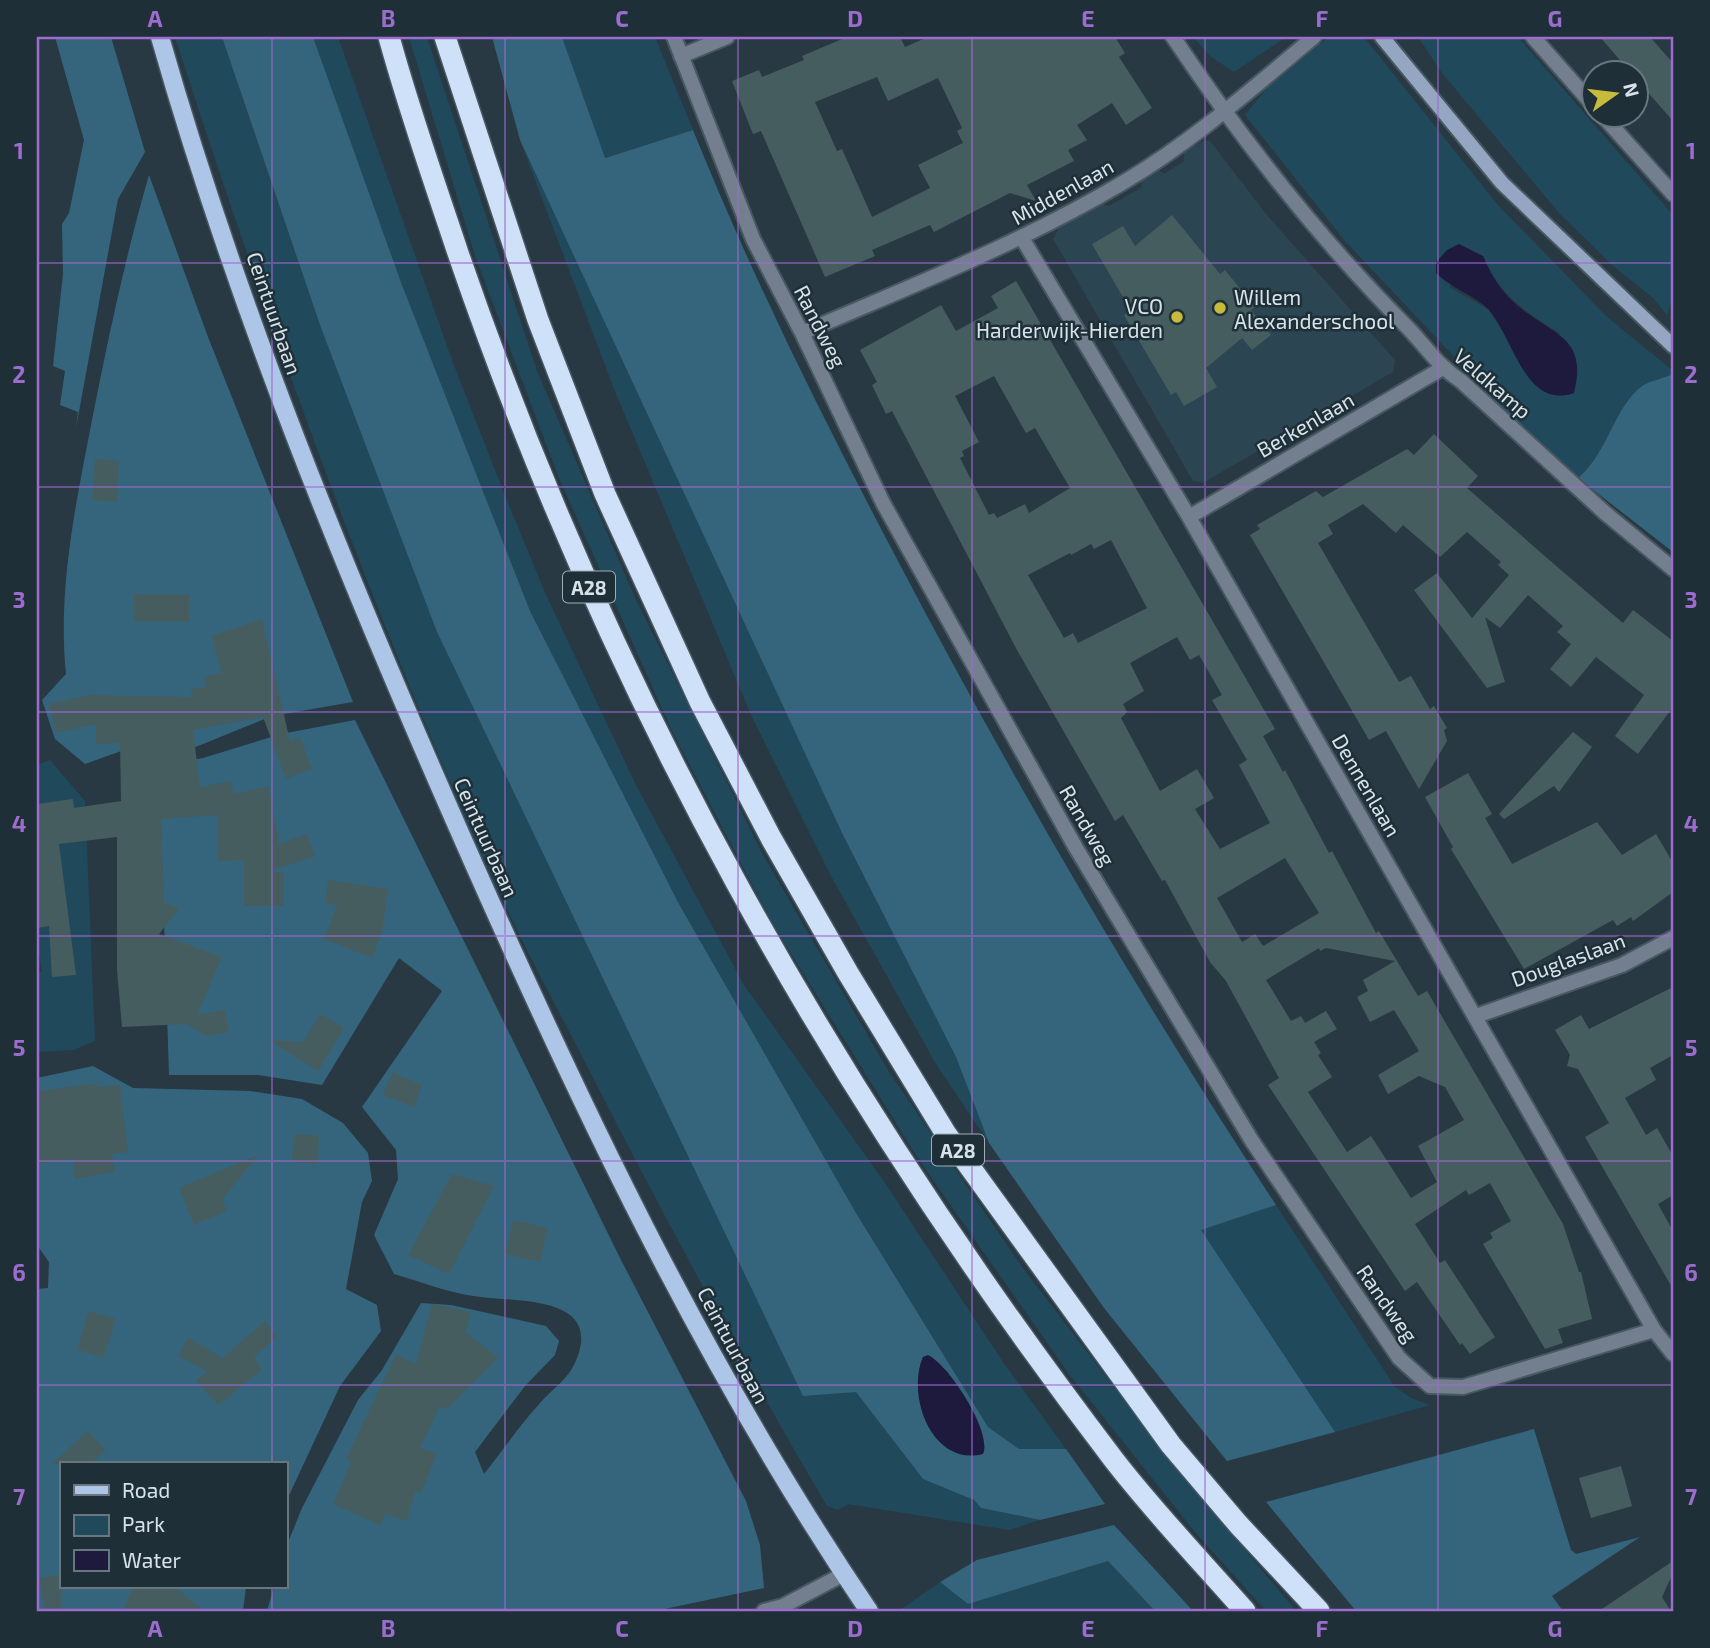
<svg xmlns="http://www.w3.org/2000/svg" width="1710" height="1648" viewBox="0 0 1710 1648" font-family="'Exo 2',sans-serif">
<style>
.built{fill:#2b4552}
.green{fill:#21495c;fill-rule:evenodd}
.forest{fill:#35657c;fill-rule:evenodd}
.water{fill:#1d1a3d}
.building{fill:#465d60;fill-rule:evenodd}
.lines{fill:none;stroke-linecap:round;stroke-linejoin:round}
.street-casing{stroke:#485861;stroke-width:18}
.secondary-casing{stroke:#485861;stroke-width:18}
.primary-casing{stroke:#485861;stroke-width:21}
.highway-casing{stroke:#485861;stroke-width:24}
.street{stroke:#737e8f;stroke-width:14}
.secondary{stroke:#94a6c1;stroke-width:14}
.primary{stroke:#adc5e7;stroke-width:18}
.highway{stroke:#cfe0f9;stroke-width:21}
.grid{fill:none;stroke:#9c6cce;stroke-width:2;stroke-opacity:0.55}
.poi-dot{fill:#c7bb3b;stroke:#1e2f38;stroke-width:2.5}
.labels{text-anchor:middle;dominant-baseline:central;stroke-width:5;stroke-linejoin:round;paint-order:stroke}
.shield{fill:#1e2f38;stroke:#a0adb4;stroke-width:2}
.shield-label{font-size:19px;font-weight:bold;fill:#d8e3e9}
.street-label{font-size:21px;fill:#d8e3e9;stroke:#1e2f38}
.poi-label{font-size:21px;fill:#d8e3e9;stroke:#1e2f38;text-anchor:start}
.neatline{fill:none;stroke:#9c6cce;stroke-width:2.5}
.grid-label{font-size:23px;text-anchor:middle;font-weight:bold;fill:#9c6cce}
</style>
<rect width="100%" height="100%" fill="#283943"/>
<path class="built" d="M1203,141H1210L1267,215L1395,360L1393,372L1203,483L1193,481L1053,239L1059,227L1102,204L1109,206L1142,187L1140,180L1158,169L1164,174L1184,161V152Z"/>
<path class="green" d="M175,37H222L321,328L437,632L757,1300L856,1392L923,1479L974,1500L981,1508L1040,1520L1009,1530L848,1504L838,1510L827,1506C742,1362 663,1215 587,1066C560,1013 531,961 506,907C376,626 270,331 175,37Z
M313,37H338L453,363L506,498L546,595L635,783L744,985L885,1183L1003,1362L1066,1449H1019L988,1427L856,1213L679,904L530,611L402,285Z
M409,37H427L537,371L636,600L763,855L889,1072L1022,1267L1166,1455L1296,1611H1266L1195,1532L1069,1374L917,1157L774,926L673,733L559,478L475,256Z
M562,37H655L693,130L604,158Z
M1193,37H1286L1234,72L1210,56Z
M1329,37H1364L1497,204L1606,316L1673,371V374C1664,378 1650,381 1642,386C1615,406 1608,453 1578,478L1513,419L1345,241L1245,115L1267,88ZM1483,256C1499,295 1527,313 1561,334L1503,332L1488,309L1449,287Z
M1418,37H1518L1673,215V296L1667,315L1653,298L1612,265L1559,213L1442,73Z
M520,140L842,833L956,1057L989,1143L936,1064L831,876L752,717L614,389Z
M50,760L85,801L95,1041L73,1050L37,1052V973L42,972L39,953H37V912L59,910L49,809L37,810V765Z
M1276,1205L1395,1387L1411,1398L1430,1405L1335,1432L1200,1230Z
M1108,1561L1155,1611L900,1610L940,1582L968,1604Z"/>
<path class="forest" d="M55,37H111L145,152L118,199L76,428L78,412L60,405L65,371L53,366L63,274L62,224L69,213L84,140Z
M222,37H313L402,285L530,611L679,904L856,1213L988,1427L1019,1449H1066L1105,1504L1040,1520L981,1508L974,1500L923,1479L856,1392L803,1396L437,632L321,328ZM923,1357L947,1371L956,1386L942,1444C924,1421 911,1385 923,1357Z
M492,37H562L605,158L693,130C753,279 824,421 899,563C1014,782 1140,998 1276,1205L1201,1230L1335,1432L1227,1461L1104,1308L989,1143L956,1057L842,833L520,140Z
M149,175L208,337L353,702L272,716L193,748L124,750L85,764L55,739L42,700L66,674C57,588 77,498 93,415C109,334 126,254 149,175Z
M1673,374V552L1578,478C1608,453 1614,407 1642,386C1650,381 1664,378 1673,374Z
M355,720L621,1260L746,1501L760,1545L764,1588L655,1611H267L274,1587H285V1550L302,1508L358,1400L382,1370L421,1303L451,1305L546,1326L559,1341L555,1355L525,1386L475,1452L484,1474C503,1450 520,1425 540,1403C551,1390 568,1379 575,1363C605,1296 519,1302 481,1297C451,1294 422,1282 394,1274L374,1235L398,1179L396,1150L362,1107L442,991L399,958L322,1085L258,1075H169L159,766L203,758L281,734Z
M93,1066L133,1088L250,1091L302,1099L343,1123L368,1153L372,1181L362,1202L346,1289L377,1305L381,1331L340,1386L285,1504V1464H61V1587H246L243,1611H37V1289L48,1288L49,1262L37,1245V1078Z
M1534,1429L1571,1550L1576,1554L1640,1537L1552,1596L1563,1611H1356L1266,1502Z
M1114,1525L1193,1611H1155L1108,1561L968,1604L940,1582L977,1560Z"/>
<path class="water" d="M1459,244L1483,256C1491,275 1502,293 1518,306C1553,336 1588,336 1574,393C1525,410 1513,337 1489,310C1476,296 1452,289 1436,273V262L1447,250Z
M928,1355C948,1364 993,1432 983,1454C932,1467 906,1396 923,1357Z"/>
<path class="building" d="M847,37H900L905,47L928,37H1115L1125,53L1119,57L1152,108L1126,125L1112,103L1077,125L1087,140L1068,150L1074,161L1027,185L1036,201L1010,193L934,232L930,225L872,250L875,256L825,277L761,131L753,134L732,81L759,70L762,77L804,60L802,56ZM877,77L888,101L938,78L962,128L957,131L963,143L918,165L930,188L872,217L842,149L837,151L815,102Z
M1600,37H1650L1673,63V121L1636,79V74H1632Z
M1172,215L1220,274L1225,270L1255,307L1251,310L1271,335L1252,350L1242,338L1206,368L1217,387L1184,406L1176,392L1171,395L1124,315L1131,311L1092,244L1123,226L1135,246Z
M1016,281L1275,729L1263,736L1283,772L1285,770L1329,853L1332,851L1376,933L1379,931L1418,996L1427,991L1563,1224L1579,1272H1581L1592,1319L1558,1329L1563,1343L1545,1349L1483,1244L1493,1238L1490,1233L1511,1221L1490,1183L1469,1195L1466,1190L1415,1224L1440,1263L1445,1260L1495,1337L1470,1354L1462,1343L1460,1345L1417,1282L1405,1291L1268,1085L1279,1078L1226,981L1210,962L1165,880L1162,881L1123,815L1115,821L1017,650L892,411L886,414L872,385L877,382L860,350L941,305L956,331L998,308L991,296ZM994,376L1026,433L1035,428L1070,488L1029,513L1025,504L997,518L994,513L989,515L960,458L964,456L962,451L979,442L955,396ZM1111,540L1147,608L1078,643L1073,633L1064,638L1028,575L1070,553L1071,555L1091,544L1094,549ZM1177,637L1190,660L1199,655L1222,695L1212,700L1247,760L1239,765L1270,823L1220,849L1195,809L1214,798L1197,769L1160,791L1121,718L1127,712L1123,704L1144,691L1130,663ZM1285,858L1319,913L1263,946L1255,934L1242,942L1217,898ZM1319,948L1320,951L1326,948L1395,961L1363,980L1368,991L1357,997L1370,1022L1394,1010L1419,1051L1378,1075L1388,1094L1419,1076L1445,1087L1464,1120L1418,1146L1437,1182L1411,1198L1371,1136L1347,1152L1308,1092L1332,1077L1318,1055L1321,1053L1314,1042L1337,1029L1326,1011L1305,1023L1301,1016L1291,1021L1266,980Z
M1434,434L1478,476L1467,488L1555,565L1623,623L1633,610L1673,641V707L1638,754L1615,736L1644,695L1596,657L1571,687L1550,669L1571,644L1557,632L1563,626L1528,595L1500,628L1485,617L1505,682L1487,688L1414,590L1437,573L1472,618L1509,575L1498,565L1501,562L1467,532L1440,557L1403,525L1396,533L1363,504L1328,525L1333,534L1318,543L1399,682L1411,676L1430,709L1434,706L1447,728L1444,730L1447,741L1419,789L1386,731L1369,740L1250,535L1260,529L1257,525L1316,491L1323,497L1407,449L1414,455Z
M95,459L119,461L117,502L92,500Z
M134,594L189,595V622L134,621Z
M262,619L290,741L300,737L312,769L286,779L263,717L193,730L200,787L231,781L234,794L269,786L279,844L307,834L315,856L270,871L284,873V906H244V860L218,861V815L161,819L164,902L179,909L159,934L222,957L197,1015L225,1010L229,1032L206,1036L187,1024L122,1027L117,970V837L59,844L76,975L52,977L49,926L37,928V804L73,799L74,808L121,801L120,743L96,744V724L56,733L49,704L89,695L192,697L191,689L206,687L204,676L222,673L211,636Z
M1573,732L1592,747L1559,792L1554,786L1504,819L1499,814Z
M1468,773L1492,814L1485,818L1512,864L1597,822L1622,855L1656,834L1673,863V892L1633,921L1631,917L1617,926L1613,920L1524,969L1451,849L1453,847L1425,797Z
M328,880L388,889L382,932L372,958L324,939L337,905L325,903Z
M1673,987V1055L1650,1068L1656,1080L1625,1098L1646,1135L1657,1128L1673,1156V1195L1658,1204L1673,1231V1289L1585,1137L1609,1123L1578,1069L1567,1066L1570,1055L1555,1030L1581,1015L1589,1029Z
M320,1014L344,1028L318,1071L268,1040L303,1042Z
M392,1072L422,1085L414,1107L383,1095Z
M97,1083V1087L120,1085L128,1152L112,1154L115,1172L75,1179L73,1159L37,1164V1091Z
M295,1134L319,1136L317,1164L291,1162Z
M258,1155L222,1200L227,1211L194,1225L179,1188Z
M452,1174L494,1186L449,1274L408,1255Z
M513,1220L548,1228L540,1262L505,1254Z
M432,1304L470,1312L466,1332L498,1358L447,1409L440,1406L420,1448L437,1454L421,1493L415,1491L407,1521L385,1514L380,1525L333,1504L351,1462L346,1459L396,1354L416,1364Z
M89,1311L116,1319L103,1358L77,1349Z
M265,1321L277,1337L254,1357L262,1370L218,1405L196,1381L207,1371L178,1356L188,1337L222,1358Z
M87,1431L106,1450L91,1464H52Z
M1621,1466L1632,1506L1591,1518L1579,1478Z
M1673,1561V1573L1662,1597L1671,1611H1599Z
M61,1574V1611H45L39,1578Z
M133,1587H175L204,1611H123Z"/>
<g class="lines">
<defs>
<path id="street" d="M674,37L753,239L802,333L883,503L1076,848L1252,1141L1399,1358L1430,1386L1463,1387L1654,1330
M1173,37C1242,140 1321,241 1409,329C1427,348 1439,367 1461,381L1604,512L1673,569
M1533,37L1594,106
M681,56L727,37
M1603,116L1673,194
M1022,238L1189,517L1654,1330L1673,1354
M802,333C911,286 1022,243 1124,182C1193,141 1253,88 1314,37
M1189,517L1441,369
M1476,1016L1622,965L1673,938
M764,1611L783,1606L844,1574"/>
<path id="secondary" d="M1382,37L1502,183L1673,346"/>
<path id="primary" d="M160,37C237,307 344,569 457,826C576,1097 703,1366 869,1611"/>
<path id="highway" d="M389,37C409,110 434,181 458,253C610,696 830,1088 1114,1460C1155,1513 1201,1561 1245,1611
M445,37L538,320L605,494L700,702L771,838L848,973L946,1134L1171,1445L1238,1524L1319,1611"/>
</defs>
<use href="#street" class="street-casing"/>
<use href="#secondary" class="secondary-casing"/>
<use href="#primary" class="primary-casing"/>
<use href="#highway" class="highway-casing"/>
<use href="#street" class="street"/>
<use href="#secondary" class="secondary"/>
<use href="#primary" class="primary"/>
<use href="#highway" class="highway"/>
</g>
<path class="grid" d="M272,37V1464M505,37V1611M738,37V1611M972,37V1611M1205,37V1611M1438,37V1611M37,263H1673M37,487H1673M37,712H1673M37,936H1673M37,1161H1673M37,1385H1673M272,1587V1611"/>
<g class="poi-dot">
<circle cx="1220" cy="308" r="7"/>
<circle cx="1177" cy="317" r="7"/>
</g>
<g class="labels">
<g class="shield">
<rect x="563" y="571.5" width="52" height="31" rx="5"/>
<rect x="932" y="1134.5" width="52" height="31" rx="5"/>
</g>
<g class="shield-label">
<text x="589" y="587">A28</text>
<text x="958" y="1150">A28</text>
</g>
<g class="street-label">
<text transform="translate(1062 191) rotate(-29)">Middenlaan</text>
<text transform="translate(275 313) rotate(71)">Ceintuurbaan</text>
<text transform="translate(821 326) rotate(63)">Randweg</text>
<text transform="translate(1493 383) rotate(41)">Veldkamp</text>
<text transform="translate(1305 424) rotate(-30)">Berkenlaan</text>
<text transform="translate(1367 785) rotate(60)">Dennenlaan</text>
<text transform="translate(1088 825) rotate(60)">Randweg</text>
<text transform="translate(487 837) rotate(66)">Ceintuurbaan</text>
<text transform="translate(1568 959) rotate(-20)">Douglaslaan</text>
<text transform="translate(1388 1303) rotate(55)">Randweg</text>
<text transform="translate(734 1345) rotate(62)">Ceintuurbaan</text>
</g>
<g class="poi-label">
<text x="1234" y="296">Willem<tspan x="1234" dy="24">Alexanderschool</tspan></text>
<text x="1163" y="305" text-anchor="end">VCO<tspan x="1163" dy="24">Harderwijk-Hierden</tspan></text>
</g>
</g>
<rect width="1710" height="1648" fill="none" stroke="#1e2f38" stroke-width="77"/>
<rect x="60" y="1462" width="228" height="126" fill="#1e2f38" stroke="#68777f" stroke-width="2"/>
<rect x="74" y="1485" width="35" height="10" fill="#adc5e7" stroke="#68777f" stroke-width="2"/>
<text x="122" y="1498" font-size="21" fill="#d8e3e9">Road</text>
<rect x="74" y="1515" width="35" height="21" fill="#21495c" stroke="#68777f" stroke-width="2"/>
<text x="122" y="1532" font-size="21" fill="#d8e3e9">Park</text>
<rect x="74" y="1550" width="35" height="21" fill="#1d1a3d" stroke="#68777f" stroke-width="2"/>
<text x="122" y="1568" font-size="21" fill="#d8e3e9">Water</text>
<g transform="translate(1615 94) rotate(76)"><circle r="33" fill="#1e2f38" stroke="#68777f" stroke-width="2"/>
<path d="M0-5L12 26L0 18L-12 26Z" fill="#c7bb3b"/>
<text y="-10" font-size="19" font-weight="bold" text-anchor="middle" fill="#d8e3e9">N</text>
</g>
<rect x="38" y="38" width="1634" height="1572" class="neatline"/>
<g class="grid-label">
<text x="155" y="27">A</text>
<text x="388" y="27">B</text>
<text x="622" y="27">C</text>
<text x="855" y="27">D</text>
<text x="1088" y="27">E</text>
<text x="1322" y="27">F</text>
<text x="1555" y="27">G</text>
<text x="19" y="159">1</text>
<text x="1691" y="159">1</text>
<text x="19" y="383">2</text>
<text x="1691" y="383">2</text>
<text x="19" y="608">3</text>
<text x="1691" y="608">3</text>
<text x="19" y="832">4</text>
<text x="1691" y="832">4</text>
<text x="19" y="1056">5</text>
<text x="1691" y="1056">5</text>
<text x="19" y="1281">6</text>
<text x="1691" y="1281">6</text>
<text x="19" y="1505">7</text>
<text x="1691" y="1505">7</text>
<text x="155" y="1637">A</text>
<text x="388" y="1637">B</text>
<text x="622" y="1637">C</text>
<text x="855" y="1637">D</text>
<text x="1088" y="1637">E</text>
<text x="1322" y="1637">F</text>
<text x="1555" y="1637">G</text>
</g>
</svg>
